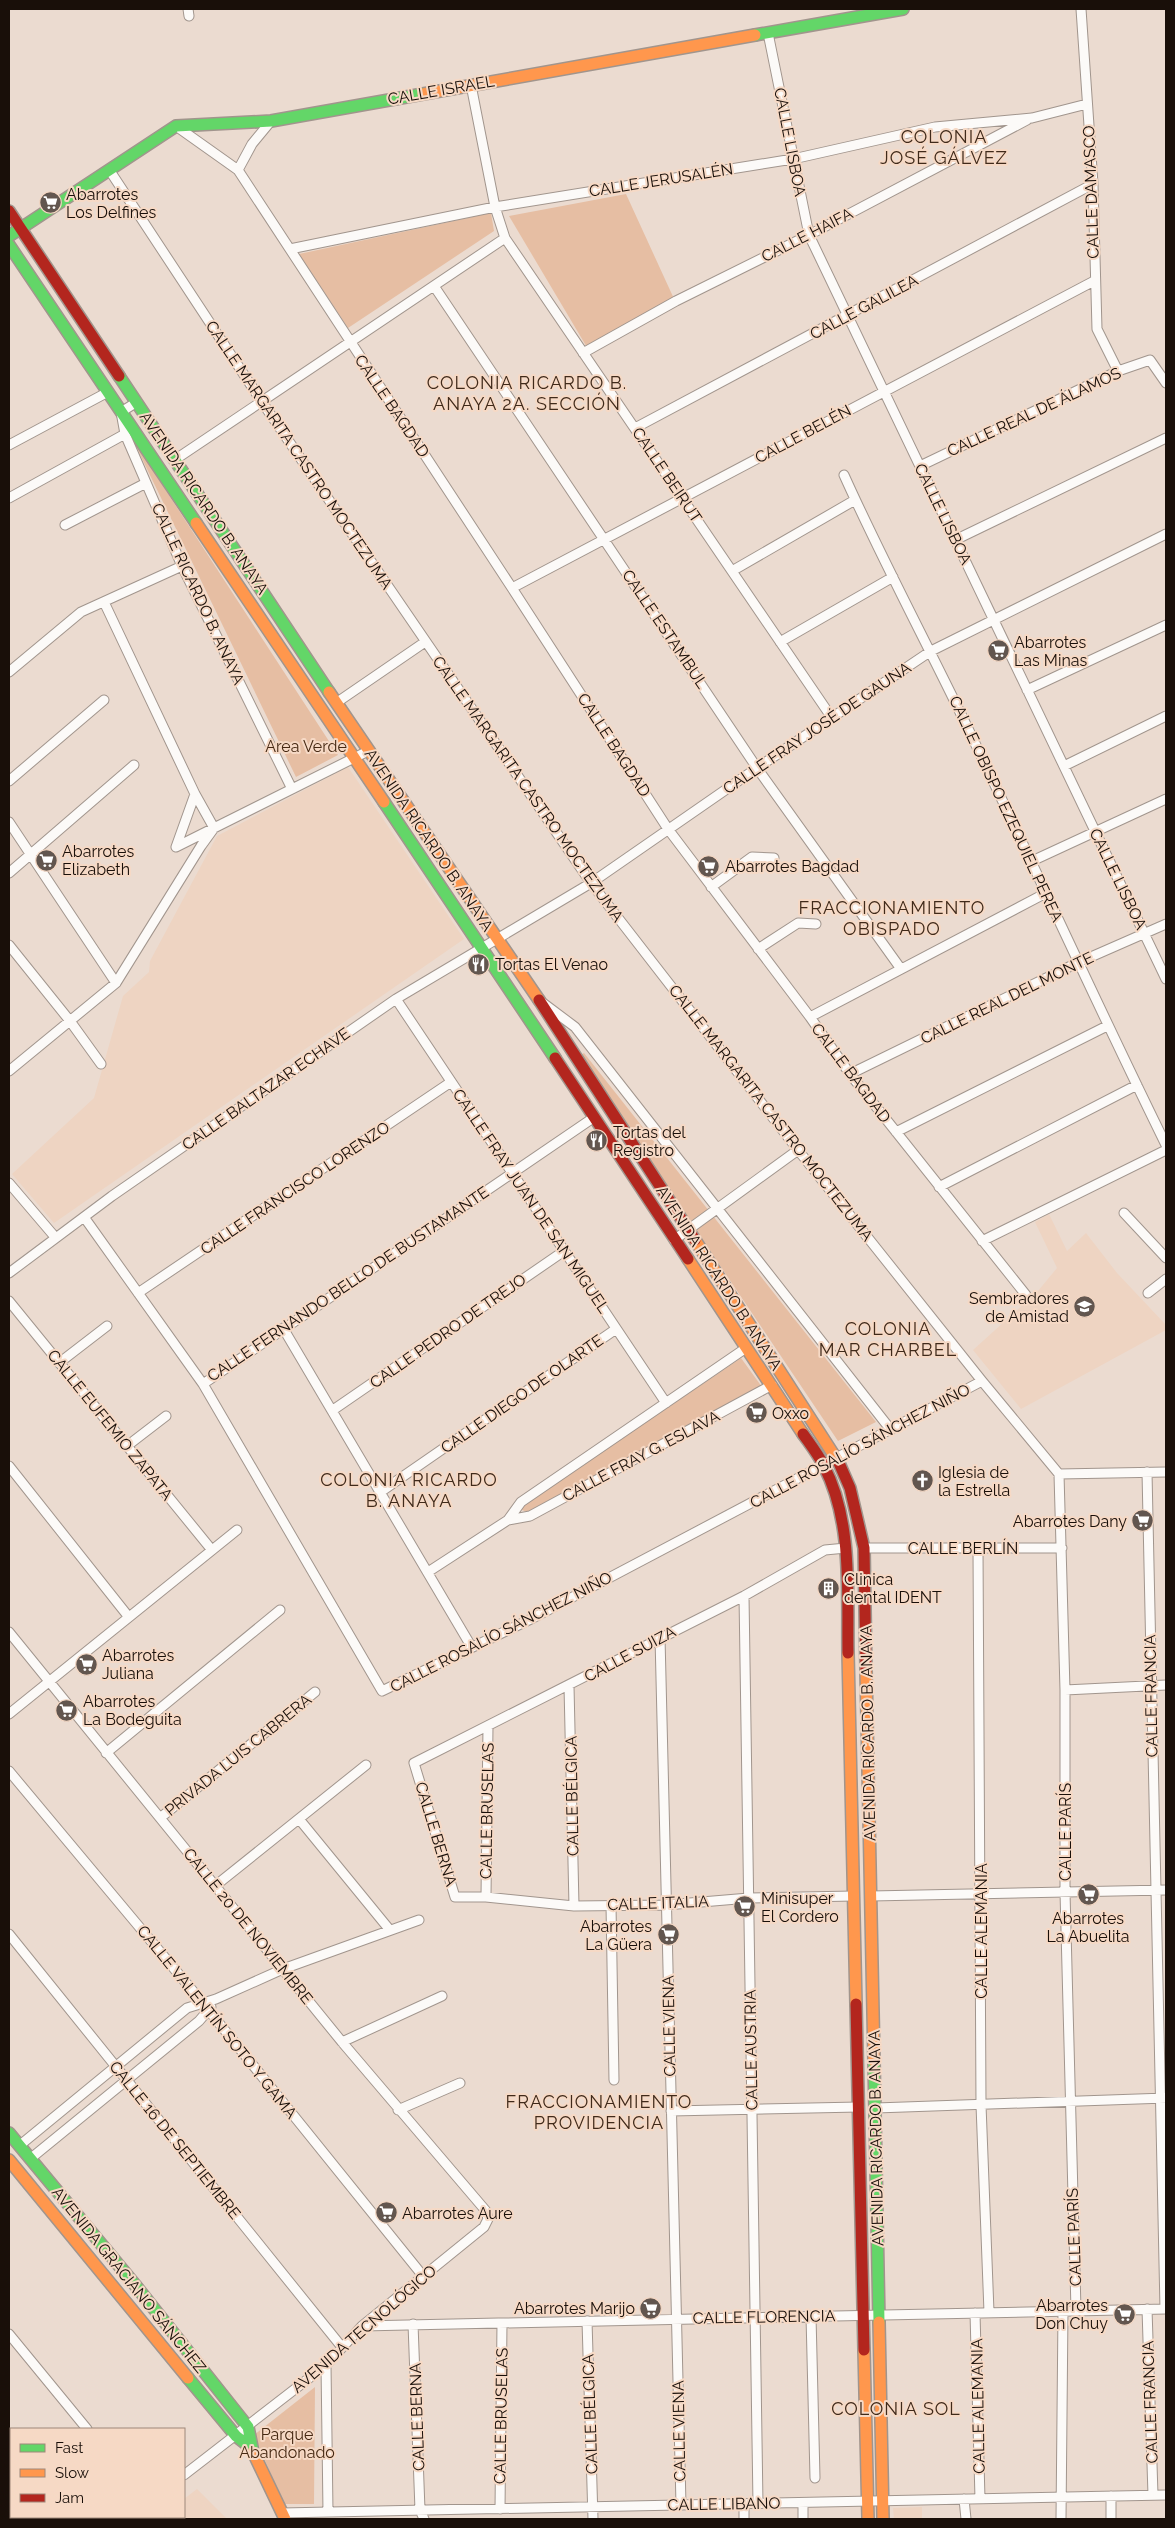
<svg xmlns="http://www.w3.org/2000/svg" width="1175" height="2528" viewBox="0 0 1175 2528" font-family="Raleway,sans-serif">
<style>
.built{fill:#eed4c2}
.green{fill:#e6bea3}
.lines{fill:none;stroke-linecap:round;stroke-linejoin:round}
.street-casing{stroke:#a1958d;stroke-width:11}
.fast-casing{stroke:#a1958d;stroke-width:14}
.slow-casing{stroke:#a1958d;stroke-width:14}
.jam-casing{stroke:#a1958d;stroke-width:14}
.street{stroke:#fcfaf8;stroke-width:9}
.fast{stroke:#63d668;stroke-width:11}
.slow{stroke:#ff974d;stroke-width:11}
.jam{stroke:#b3261e;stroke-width:11}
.labels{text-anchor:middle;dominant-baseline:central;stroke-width:4;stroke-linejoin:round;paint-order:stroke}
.street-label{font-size:16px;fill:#190f09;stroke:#f6d9c5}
.poi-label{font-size:16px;fill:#190f09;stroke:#f6d9c5;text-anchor:start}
.park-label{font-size:16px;fill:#452812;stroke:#f6d9c5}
.neighbourhood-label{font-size:18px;letter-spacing:1px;fill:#402a1a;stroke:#f6d9c5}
</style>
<rect width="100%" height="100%" fill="#ebdbd0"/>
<path class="built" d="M348,767L464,939L54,1223L12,1174L94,1098L123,996L149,972L150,961L217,836Z
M1049,1214L1067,1251L1086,1233L1117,1273L1166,1325V1330L1021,1409L973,1350L1038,1291L1057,1268L1035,1222Z
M197,2489L227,2519H158L162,2517H184V2499Z
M922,2507V2519H894L893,2508Z"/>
<path class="green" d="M626,194L675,301L588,349L509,216Z
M491,213L494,231L348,328L299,254Z
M133,440L338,755L296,777Z
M584,1053L876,1422L838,1441L579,1056Z
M741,1358L762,1387L527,1512L522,1510L523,1505Z
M315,2387L314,2504H284L254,2435Z"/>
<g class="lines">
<defs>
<path id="street" d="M188,9L189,16
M1081,9L1093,184L1097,329L1118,371
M768,33L809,235L1166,979
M471,85L495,207L505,238L832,718
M176,126L238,170L512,588L668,829L810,1017L850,1074L1026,1295
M238,170L252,144L271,121
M110,171L262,402L591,883L798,1150L982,1381L1059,1474L1065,1690V1892L1076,2310
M290,249L495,207L793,159L935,127L1032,118L1087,104
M434,286L757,768L901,969
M583,353L676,301L809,235L1027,120
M137,402L121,412L125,434L182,566L292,789
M635,428L1093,184
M9,445L108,392
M176,459L505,238
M920,466L1118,371L1150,360L1166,383
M844,475C884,564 931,651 973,739C1038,874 1100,1011 1166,1145
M9,498L125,434
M65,525L146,483
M955,540L1166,438
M732,571L855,500
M512,588L1094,281
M780,642L893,577
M9,672L81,612L182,566
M1027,690L1166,625
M336,703L425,642
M1064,766L1166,716
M9,781L104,700
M9,822L116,983
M176,847L368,751
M176,847L195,794
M1032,861L1166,799
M9,873L134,765
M711,887L752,857L774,858
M9,945L70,1021L101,1064
M758,949L798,923L816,924
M396,999L666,1403
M543,1003L575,1027L891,1430
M810,1017L1046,893
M9,1071L116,983L201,846L214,828L195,794L104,602
M850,1074L1077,963L1166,924
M896,1132L1107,1026
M9,1183L55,1237
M939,1187L1137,1085
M1124,1213L1166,1258
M84,1217L203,1384L382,1691L533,1618L982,1381
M674,1240L798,1150
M982,1241L1166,1150
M9,1273L112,1196L396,999L591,883L757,768L931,651L1166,534
M138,1293L451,1082
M1148,1293L1166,1279
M9,1301L211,1549
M283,1328L471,1646
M59,1363L107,1326
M203,1384L593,1118
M333,1410L564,1251
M127,1446L166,1416
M9,1466L128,1616
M1147,1472L1165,2309
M1059,1474L1166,1472
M379,1493L616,1329
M508,1520L530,1516L772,1385
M846,1548L825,1550L744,1596L414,1763L455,1897H486L574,1906L666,1905L749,1898L854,1896
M864,1548H1062
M978,1549L981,2105L989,2312
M428,1572L508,1520L521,1502L746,1348
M744,1596L758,2504
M9,1632L342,2042L486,2211L488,2219L484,2227L362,2326L326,2365L184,2475
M660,1637L681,2505
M569,1686L574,1906
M1065,1690L1166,1685
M9,1714L237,1530
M106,1753L280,1610
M9,1771L202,2002L423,2276
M160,1818L315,1692
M299,1819L389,1929
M215,1886L366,1765
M871,1896L1166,1890
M486,1897L488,1726
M611,1905L614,2080
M9,1934L341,2346
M342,2042L442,1996
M876,2108L1166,2098
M398,2110L460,2083
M671,2111L859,2107
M19,2146L187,2008L216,1999L283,1969L419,1920
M30,2159L199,2021L211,2007
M1147,2309L1153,2495
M975,2313L980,2499
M811,2316L815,2478
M587,2321L593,2519
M413,2324L420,2510L424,2519
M362,2326L1166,2309
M9,2334L87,2429
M326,2365L328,2512
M9,2485L11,2488
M1111,2496V2519
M964,2499L966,2519
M803,2503V2519
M744,2504V2519
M500,2509L502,2323
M282,2513L1166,2495
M35,2517L37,2519
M127,2519L130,2517
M1061,2519L1063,2311"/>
<path id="fast" d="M755,35L903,9
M9,236L176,126L271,121L423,94
M9,245L196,523
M119,376L329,692
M384,802L555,1058
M874,2061L879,2322
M9,2133L136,2286L248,2427L253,2452
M188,2378L236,2436L250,2447"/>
<path id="slow" d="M423,94L755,35
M196,523L384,802
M329,692L539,1000
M695,1240L839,1463
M688,1259L803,1434
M848,1653L856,2004
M866,1670L874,2061
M9,2160L188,2378
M879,2322L883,2519
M864,2350L868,2519
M253,2452L285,2519"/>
<path id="jam" d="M9,211L119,376
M539,1000L695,1240
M555,1058L688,1259
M803,1434C810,1444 818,1454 824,1466C853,1522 847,1592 848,1653
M839,1463L850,1488L864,1548L866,1670
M856,2004L864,2350"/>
</defs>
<use href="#street" class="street-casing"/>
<use href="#fast" class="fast-casing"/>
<use href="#slow" class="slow-casing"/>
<use href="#jam" class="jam-casing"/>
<use href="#street" class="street"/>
<use href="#fast" class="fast"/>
<use href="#slow" class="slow"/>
<use href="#jam" class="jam"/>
</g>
<defs>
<symbol id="supermarket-disc" viewBox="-11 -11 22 22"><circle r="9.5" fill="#62564f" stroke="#f6d9c5"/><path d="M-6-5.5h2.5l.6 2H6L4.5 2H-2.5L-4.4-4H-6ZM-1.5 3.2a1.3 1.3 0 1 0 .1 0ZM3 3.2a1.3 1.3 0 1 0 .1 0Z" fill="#fff"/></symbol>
<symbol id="restaurant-disc" viewBox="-11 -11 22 22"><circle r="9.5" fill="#62564f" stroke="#f6d9c5"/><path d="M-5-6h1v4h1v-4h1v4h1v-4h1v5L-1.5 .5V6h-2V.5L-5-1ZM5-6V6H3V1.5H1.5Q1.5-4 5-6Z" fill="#fff"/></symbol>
<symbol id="school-disc" viewBox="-11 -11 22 22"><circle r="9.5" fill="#62564f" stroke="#f6d9c5"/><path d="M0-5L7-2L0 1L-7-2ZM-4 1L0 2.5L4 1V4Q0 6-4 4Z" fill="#fff"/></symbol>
<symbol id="church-disc" viewBox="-11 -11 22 22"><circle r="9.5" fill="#62564f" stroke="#f6d9c5"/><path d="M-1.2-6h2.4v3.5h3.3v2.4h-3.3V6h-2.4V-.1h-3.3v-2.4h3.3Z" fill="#fff"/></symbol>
<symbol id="building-disc" viewBox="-11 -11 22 22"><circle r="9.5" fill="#62564f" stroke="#f6d9c5"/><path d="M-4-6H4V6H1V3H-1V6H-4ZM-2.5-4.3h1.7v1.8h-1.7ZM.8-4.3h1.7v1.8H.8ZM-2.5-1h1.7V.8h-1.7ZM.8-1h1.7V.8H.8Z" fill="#fff"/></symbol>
</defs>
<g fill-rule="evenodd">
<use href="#supermarket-disc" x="38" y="190" width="25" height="25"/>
<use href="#supermarket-disc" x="986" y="638" width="25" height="25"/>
<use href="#supermarket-disc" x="34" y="848" width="25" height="25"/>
<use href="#supermarket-disc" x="696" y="854" width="25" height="25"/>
<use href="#restaurant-disc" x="466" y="952" width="25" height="25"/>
<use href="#restaurant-disc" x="584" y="1128" width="25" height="25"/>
<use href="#school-disc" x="1072" y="1294" width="25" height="25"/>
<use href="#supermarket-disc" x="744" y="1400" width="25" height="25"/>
<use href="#church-disc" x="910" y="1468" width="25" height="25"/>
<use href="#supermarket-disc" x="1130" y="1508" width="25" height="25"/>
<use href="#building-disc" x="816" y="1576" width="25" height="25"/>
<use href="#supermarket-disc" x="74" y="1652" width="25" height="25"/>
<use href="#supermarket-disc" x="54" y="1698" width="25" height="25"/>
<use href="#supermarket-disc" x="1076" y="1882" width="25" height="25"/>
<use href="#supermarket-disc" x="732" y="1894" width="25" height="25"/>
<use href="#supermarket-disc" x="656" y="1922" width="25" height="25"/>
<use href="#supermarket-disc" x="374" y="2200" width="25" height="25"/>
<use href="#supermarket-disc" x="638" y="2296" width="25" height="25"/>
<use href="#supermarket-disc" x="1112" y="2302" width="25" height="25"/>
</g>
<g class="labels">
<g class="street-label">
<text transform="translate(441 90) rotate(-10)">CALLE ISRAEL</text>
<text transform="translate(790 142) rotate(79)">CALLE LISBOA</text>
<text transform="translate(661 180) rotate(-9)">CALLE JERUSALÉN</text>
<text transform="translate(1091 192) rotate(-92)">CALLE DAMASCO</text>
<text transform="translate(807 235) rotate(-27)">CALLE HAIFA</text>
<text transform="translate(864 307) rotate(-28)">CALLE GALILEA</text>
<text transform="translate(392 406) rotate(56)">CALLE BAGDAD</text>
<text transform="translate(1034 412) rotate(-25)">CALLE REAL DE ÁLAMOS</text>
<text transform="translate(803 434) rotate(-28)">CALLE BELÉN</text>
<text transform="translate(299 455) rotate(56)">CALLE MARGARITA CASTRO MOCTEZUMA</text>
<text transform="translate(667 475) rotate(56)">CALLE BEIRUT</text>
<text transform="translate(204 503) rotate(56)">AVENIDA RICARDO B. ANAYA</text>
<text transform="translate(943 514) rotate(64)">CALLE LISBOA</text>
<text transform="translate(198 594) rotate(65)">CALLE RICARDO B. ANAYA</text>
<text transform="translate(665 629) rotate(56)">CALLE ESTAMBUL</text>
<text transform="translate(817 728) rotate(-34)">CALLE FRAY JOSÉ DE GAUNA</text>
<text transform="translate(614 745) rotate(57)">CALLE BAGDAD</text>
<text transform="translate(528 789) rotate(55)">CALLE MARGARITA CASTRO MOCTEZUMA</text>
<text transform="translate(1006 809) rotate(65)">CALLE OBISPO EZEQUIEL PEREA</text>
<text transform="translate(429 840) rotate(56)">AVENIDA RICARDO B. ANAYA</text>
<text transform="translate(1118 879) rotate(64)">CALLE LISBOA</text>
<text transform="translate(1007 998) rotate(-26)">CALLE REAL DEL MONTE</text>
<text transform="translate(851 1073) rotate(53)">CALLE BAGDAD</text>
<text transform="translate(266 1089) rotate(-35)">CALLE BALTAZAR ECHAVE</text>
<text transform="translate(771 1113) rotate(52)">CALLE MARGARITA CASTRO MOCTEZUMA</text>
<text transform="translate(295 1188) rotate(-34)">CALLE FRANCISCO LORENZO</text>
<text transform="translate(531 1201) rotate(56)">CALLE FRAY JUAN DE SAN MIGUEL</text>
<text transform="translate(719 1278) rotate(57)">AVENIDA RICARDO B. ANAYA</text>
<text transform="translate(348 1284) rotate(-34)">CALLE FERNANDO BELLO DE BUSTAMANTE</text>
<text transform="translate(448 1331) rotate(-35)">CALLE PEDRO DE TREJO</text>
<text transform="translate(522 1394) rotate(-35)">CALLE DIEGO DE OLARTE</text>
<text transform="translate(110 1425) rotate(51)">CALLE EUFEMIO ZAPATA</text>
<text transform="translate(860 1446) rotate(-28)">CALLE ROSALÍO SÁNCHEZ NIÑO</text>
<text transform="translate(641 1456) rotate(-28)">CALLE FRAY G. ESLAVA</text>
<text x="963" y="1548">CALLE BERLÍN</text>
<text transform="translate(501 1632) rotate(-27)">CALLE ROSALÍO SÁNCHEZ NIÑO</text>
<text transform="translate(630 1654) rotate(-28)">CALLE SUIZA</text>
<text transform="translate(1151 1696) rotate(-91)">CALLE FRANCIA</text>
<text transform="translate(868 1733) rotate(-91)">AVENIDA RICARDO B. ANAYA</text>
<text transform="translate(238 1755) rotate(-39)">PRIVADA LUIS CABRERA</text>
<text transform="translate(572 1796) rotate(-91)">CALLE BÉLGICA</text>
<text transform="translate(487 1811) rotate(-89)">CALLE BRUSELAS</text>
<text transform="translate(1065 1832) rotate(-90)">CALLE PARÍS</text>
<text transform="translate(436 1834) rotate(73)">CALLE BERNA</text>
<text transform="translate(658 1903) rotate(-2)">CALLE ITALIA</text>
<text transform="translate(248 1926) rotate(51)">CALLE 20 DE NOVIEMBRE</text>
<text transform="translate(981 1931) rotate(-90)">CALLE ALEMANIA</text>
<text transform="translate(217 2022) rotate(51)">CALLE VALENTÍN SOTO Y GAMA</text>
<text transform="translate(669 2026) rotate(-91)">CALLE VIENA</text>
<text transform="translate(751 2050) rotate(-91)">CALLE AUSTRIA</text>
<text transform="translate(876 2138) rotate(-91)">AVENIDA RICARDO B. ANAYA</text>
<text transform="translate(175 2140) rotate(51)">CALLE 16 DE SEPTIEMBRE</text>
<text transform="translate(1074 2237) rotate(-92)">CALLE PARÍS</text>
<text transform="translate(129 2280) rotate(51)">AVENIDA GRACIANO SÁNCHEZ</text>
<text transform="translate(764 2317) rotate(-1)">CALLE FLORENCIA</text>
<text transform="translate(364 2329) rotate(-41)">AVENIDA TECNOLÓGICO</text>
<text transform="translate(1150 2402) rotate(-92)">CALLE FRANCIA</text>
<text transform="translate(978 2406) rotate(-91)">CALLE ALEMANIA</text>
<text transform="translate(590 2414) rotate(-92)">CALLE BÉLGICA</text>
<text transform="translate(501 2416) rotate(-89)">CALLE BRUSELAS</text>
<text transform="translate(417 2417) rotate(-92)">CALLE BERNA</text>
<text transform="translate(679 2431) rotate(-91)">CALLE VIENA</text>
<text transform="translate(724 2504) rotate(-1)">CALLE LIBANO</text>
</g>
<g class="poi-label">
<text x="66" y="194">Abarrotes<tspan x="66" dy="18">Los Delfines</tspan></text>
<text x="1014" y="642">Abarrotes<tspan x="1014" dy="18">Las Minas</tspan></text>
<text x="62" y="851">Abarrotes<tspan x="62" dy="18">Elizabeth</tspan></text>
<text x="725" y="866">Abarrotes Bagdad</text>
<text x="495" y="964">Tortas El Venao</text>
<text x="613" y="1132">Tortas del<tspan x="613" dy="18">Registro</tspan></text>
<text x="1069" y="1298" text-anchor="end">Sembradores<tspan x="1069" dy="18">de Amistad</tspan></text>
<text x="772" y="1413">Oxxo</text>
<text x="938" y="1472">Iglesia de<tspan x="938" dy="18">la Estrella</tspan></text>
<text x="1127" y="1521" text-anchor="end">Abarrotes Dany</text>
<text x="844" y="1579">Clinica<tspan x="844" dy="18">dental IDENT</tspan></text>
<text x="102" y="1655">Abarrotes<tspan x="102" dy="18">Juliana</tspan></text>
<text x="83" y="1701">Abarrotes<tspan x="83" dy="18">La Bodeguita</tspan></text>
<text x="761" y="1898">Minisuper<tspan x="761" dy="18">El Cordero</tspan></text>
<text x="1088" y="1918" text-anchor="middle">Abarrotes<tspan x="1088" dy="18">La Abuelita</tspan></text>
<text x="652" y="1926" text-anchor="end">Abarrotes<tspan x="652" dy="18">La Güera</tspan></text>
<text x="402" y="2213">Abarrotes Aure</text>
<text x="1108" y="2305" text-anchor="end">Abarrotes<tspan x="1108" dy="18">Don Chuy</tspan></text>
<text x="635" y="2308" text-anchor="end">Abarrotes Marijo</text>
</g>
<g class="park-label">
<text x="306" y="746">Area Verde</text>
<text x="287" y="2434">Parque<tspan x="287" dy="18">Abandonado</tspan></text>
</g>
<g class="neighbourhood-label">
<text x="944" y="136">COLONIA<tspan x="944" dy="21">JOSÉ GÁLVEZ</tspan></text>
<text x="527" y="382">COLONIA RICARDO B.<tspan x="527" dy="21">ANAYA 2A. SECCIÓN</tspan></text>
<text x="892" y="907">FRACCIONAMIENTO<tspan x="892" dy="21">OBISPADO</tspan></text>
<text x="888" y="1328">COLONIA<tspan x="888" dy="21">MAR CHARBEL</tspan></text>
<text x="409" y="1479">COLONIA RICARDO<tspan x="409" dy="21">B. ANAYA</tspan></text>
<text x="599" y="2101">FRACCIONAMIENTO<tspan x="599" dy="21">PROVIDENCIA</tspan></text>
<text x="896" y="2408">COLONIA SOL</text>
</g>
</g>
<rect width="1175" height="2528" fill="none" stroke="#190f09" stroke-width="20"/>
<rect x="10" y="2428" width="175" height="90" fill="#f6d9c5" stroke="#9e887a"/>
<rect x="20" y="2444" width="25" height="8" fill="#63d668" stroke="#9e887a"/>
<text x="55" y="2453" font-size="15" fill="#190f09">Fast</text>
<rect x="20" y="2469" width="25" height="8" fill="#ff974d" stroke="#9e887a"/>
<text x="55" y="2478" font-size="15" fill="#190f09">Slow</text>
<rect x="20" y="2494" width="25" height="8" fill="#b3261e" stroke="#9e887a"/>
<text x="55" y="2503" font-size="15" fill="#190f09">Jam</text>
</svg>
